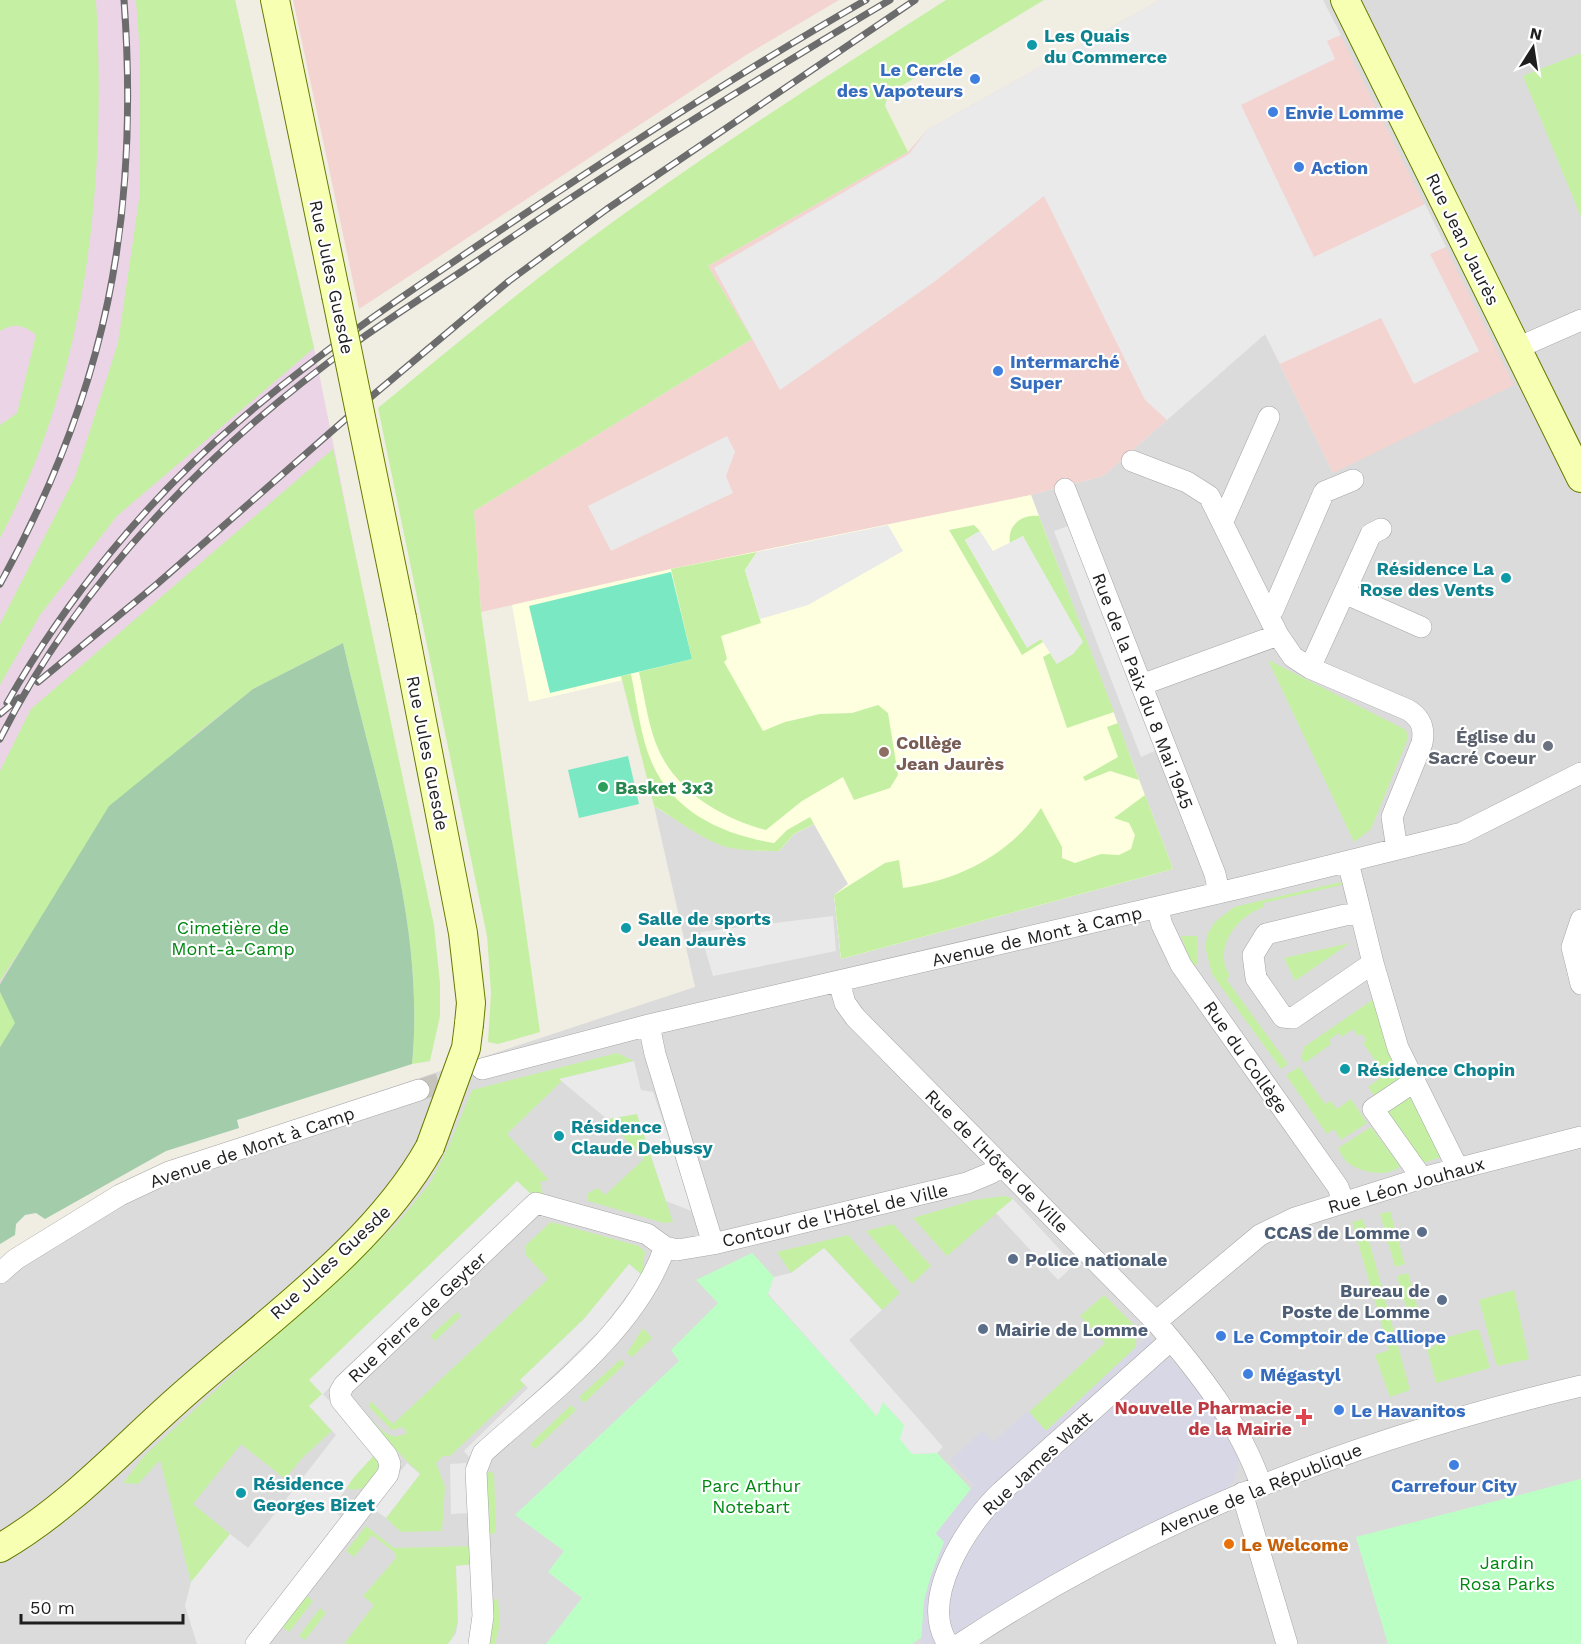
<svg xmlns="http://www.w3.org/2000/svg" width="1581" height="1644" viewBox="0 0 1581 1644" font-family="'Work Sans',sans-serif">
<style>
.residential{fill:#dcdbdb}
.commercial{fill:#f3d4d1}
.industrial{fill:#ead4e5}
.education{fill:#fdffde}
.grass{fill:#c5f0a4}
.cemetery{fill:#a2ccaa}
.park{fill:#bcffc5}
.pitch{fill:#79e8c3}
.parking{fill:#eaeaea}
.plaza{fill:#d8d7e6}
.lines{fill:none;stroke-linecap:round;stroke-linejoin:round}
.street-tunnel{stroke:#c6c4bc;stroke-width:21;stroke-dasharray:21 10;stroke-linecap:butt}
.street-casing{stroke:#a5a5a5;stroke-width:22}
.secondary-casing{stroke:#677b00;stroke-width:30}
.street{stroke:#fff;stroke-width:21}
.secondary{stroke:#f7ffb3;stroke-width:28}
.rail-casing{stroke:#6c6c6c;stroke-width:7}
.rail{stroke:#fff;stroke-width:4.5;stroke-dasharray:14;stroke-linecap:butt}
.secondary-bridge-casing{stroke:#677b00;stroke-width:30;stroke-linecap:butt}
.secondary-bridge{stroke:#f7ffb3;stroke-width:28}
.culture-dot{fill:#0f9aa8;stroke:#fff;stroke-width:2}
.shop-dot{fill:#3f7fe0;stroke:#fff;stroke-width:2}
.worship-dot{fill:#6b7280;stroke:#fff;stroke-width:2}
.education-dot{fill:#8d6e63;stroke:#fff;stroke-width:2}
.leisure-dot{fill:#2e9e5b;stroke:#fff;stroke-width:2}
.service-dot{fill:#5c6f8a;stroke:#fff;stroke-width:2}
.health-dot{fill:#e0444e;stroke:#fff;stroke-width:2}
.food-dot{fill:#e8710a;stroke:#fff;stroke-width:2}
.labels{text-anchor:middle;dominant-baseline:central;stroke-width:4.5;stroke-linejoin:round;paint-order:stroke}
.culture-label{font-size:18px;font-weight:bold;fill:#0d838f;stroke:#fff;text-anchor:start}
.shop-label{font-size:18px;font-weight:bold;fill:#366cbe;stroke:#fff;text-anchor:start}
.street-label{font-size:18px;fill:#1e1e1e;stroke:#fff}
.worship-label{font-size:18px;font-weight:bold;fill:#5b616d;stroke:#fff;text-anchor:end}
.education-label{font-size:18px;font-weight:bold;fill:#785e54;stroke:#fff;text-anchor:start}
.leisure-label{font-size:18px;font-weight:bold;fill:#27864d;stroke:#fff;text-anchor:start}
.park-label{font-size:18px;fill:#008813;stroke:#fff}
.service-label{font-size:18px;font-weight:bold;fill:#4e5e75;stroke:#fff;text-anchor:end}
.health-label{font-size:18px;font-weight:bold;fill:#be3a42;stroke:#fff;text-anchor:end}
.food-label{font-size:18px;font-weight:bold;fill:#c56008;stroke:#fff;text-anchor:start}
</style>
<rect width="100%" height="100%" fill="#f0ede3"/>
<path class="residential" d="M1323,0H1581V1644H0V1263L168,1161L695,987L654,806L702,836L725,846L761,851H779L794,834L814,824L849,885L834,895L841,959L1172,869L1031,495L1103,476L1265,334L1333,473Z"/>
<path class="commercial" d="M293,0H839L746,55L359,309Z
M1160,0H1323L1514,385L1333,473L1265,334L1103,476L1031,495L671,569L481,612L474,511L752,339L708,266L908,152L927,130Z"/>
<path class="industrial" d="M0,0H235L314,348L366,608L109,806L0,984Z"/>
<path class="education" d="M1031,495L1173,869L841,959L834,895L848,884L814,824L794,834L779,851H761L725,846L702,836L654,806L623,680L529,702L512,605L671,569Z"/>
<path class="grass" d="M0,0H96C107,181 87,377 0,538V425L17,413L36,335C24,325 15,322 0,331Z
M136,0H235L314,348L117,516L40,615L0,685V624L75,477L118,343L140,193V54Z
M946,0H1044L888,94L885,106L908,152L708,266L752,339L474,511L481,612L540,1032L498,1044L488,1042L491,993L487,936L378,408C462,339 546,269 635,206C736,134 841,67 946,0Z
M1581,53V217L1523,76Z
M333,449L434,925L440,983V1016L430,1061L412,1064C426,921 374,781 343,643L253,689L194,736L110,815L0,981V771L31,709Z
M1039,516L1114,712L1067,728L1043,657L1050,653L1057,664L1023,536L1010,543C1007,524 1023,514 1039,516Z
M974,525L980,531L965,540L1027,647L1041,639L1043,642L1022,655L949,530Z
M757,552L745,570L761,623L721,636L727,659L724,662L763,731L785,722L820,714L852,713L878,705L888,713L898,775L890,788L854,800L843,777L802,801L766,830C724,819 680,794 660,753C648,728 645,698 639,672L692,659L671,569Z
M1268,660L1406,730L1408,738L1371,829L1354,842Z
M631,674C637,702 640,736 652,763C674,813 724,835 774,843L787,830L810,817L814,824L794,834L779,851C762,851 740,851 723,846C698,837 676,819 654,806L621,676Z
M1118,723L1139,780L1110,771L1085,781L1083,777L1118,757L1107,727Z
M1145,795L1173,869L841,959L834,895L885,863L899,860L903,888C957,881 1010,855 1041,808L1062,847V858L1075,863L1101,854L1119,855L1131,849L1135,835L1129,823L1114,818Z
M1345,881L1346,884L1263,903L1264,907C1237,916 1212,948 1230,976L1226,979L1288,1064L1281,1069L1212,974L1205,946L1208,933L1215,922L1234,907Z
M1181,936H1197V964L1193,967Z
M1350,943L1295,981L1284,958Z
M0,992L16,1023L0,1047Z
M1378,996L1405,1077L1376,1098L1368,1087L1385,1075L1363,1043L1366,1040L1362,1034L1358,1036L1353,1029L1342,1037L1339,1033L1329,1040L1331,1044L1305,1063L1301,1058L1304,1047Z
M617,1053L634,1061L560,1079L562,1081L507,1134L549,1180L540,1182L543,1194H531L517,1181L310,1380L323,1394L310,1407L332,1431L303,1457L285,1479L241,1444L193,1504L230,1534L192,1582L185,1606L191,1582L160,1460L138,1484L123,1483L144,1456L397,1224L430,1183L448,1148L472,1090Z
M1299,1067L1325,1104L1331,1101L1337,1109L1351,1099L1367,1123L1341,1140L1334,1129L1327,1134L1286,1075Z
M1409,1093L1442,1157L1419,1164L1383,1108Z
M637,1114L673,1222L664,1223L588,1201V1193L598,1188L605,1195L644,1159L607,1119Z
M1371,1127L1400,1166C1387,1179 1358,1172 1346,1161C1343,1158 1340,1152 1338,1148Z
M1005,1196L1013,1199L947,1256L913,1218L974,1200Z
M1390,1211L1405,1264L1395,1267L1380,1214Z
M1363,1219L1410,1390L1390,1397L1375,1355L1389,1350L1352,1222Z
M551,1222L639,1246L645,1252L642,1275L629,1264L584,1319L520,1380L525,1385L450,1456H443L436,1463L445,1487L442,1531L401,1532L386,1518L420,1474L363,1417L368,1416C380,1428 389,1443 407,1433L403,1427L392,1430L369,1407L371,1401L393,1424L548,1279L526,1255V1245Z
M893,1224L931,1266L912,1284L866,1231Z
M848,1235L900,1293L882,1310L824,1248L791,1273L777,1252Z
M1408,1273L1420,1317L1410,1320L1397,1276Z
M1514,1290L1529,1359L1497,1366L1479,1300Z
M1104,1295L1134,1325L1136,1347L1046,1431L1029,1412L1105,1343L1080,1316Z
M457,1312L461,1316L435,1341L430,1336Z
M643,1328L652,1338L632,1357L627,1353Z
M1473,1330H1479L1490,1368L1436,1383L1427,1349L1435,1346L1434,1341Z
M621,1359L625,1364L584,1403L579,1397Z
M571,1405L576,1410L535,1449L530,1444Z
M336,1434L377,1452C386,1475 368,1495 345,1488Z
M485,1471L494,1473L496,1533L487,1534Z
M366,1526L394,1548L474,1546L475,1564L456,1566C457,1592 465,1622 448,1644H344L374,1605L363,1596L396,1558L394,1552L372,1535L354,1557L346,1551Z
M305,1594L313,1601L289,1632L280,1625Z
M498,1599L500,1624L495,1644H486L489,1600Z
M320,1608L326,1613L305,1640L299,1636Z"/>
<path class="cemetery" d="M343,643C374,781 426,921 412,1064L237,1120L239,1128L166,1151L45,1219L36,1213L25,1215L16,1224L15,1235L0,1244V1047L15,1023L0,992V984L109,806L253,689Z"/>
<path class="park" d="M752,1253L774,1277L768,1295L877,1416L882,1401L904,1425L912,1454L937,1453L971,1489L936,1533L945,1542C931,1574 923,1602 922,1637L912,1644H546L582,1598L548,1572L564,1551L515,1515L679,1361L671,1350L718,1303L696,1280Z
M1581,1479V1644H1388L1356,1537Z"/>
<path class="pitch" d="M671,572L692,659L550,693L529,606Z
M628,756L639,804L579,818L568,770Z"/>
<path class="parking" d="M1160,0H1323L1341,35L1327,41L1335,59L1241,105L1314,257L1425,204L1446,247L1430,254L1479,351L1414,384L1381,318L1280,364L1265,334L1167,420L1145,400L1044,196L934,282L780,390L714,268L909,154L927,130Z
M727,436L735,452L726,476L733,493L611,551L588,506Z
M888,525L903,551L808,605L760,619L745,570L757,552Z
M1071,525L1157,750L1141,757L1054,531Z
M980,531L993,551L1023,536L1083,642L1073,654L1057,664L1041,639L1027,648L965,540Z
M833,916L836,951L713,976L700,932Z
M634,1061L641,1090L653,1092L694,1212L666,1201L637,1114L607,1119L559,1079Z
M517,1181L531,1194L323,1394L377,1452L354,1477L332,1509L343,1519L244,1644H197L185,1606L191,1582L230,1534L248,1548L336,1435L309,1406L322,1394L309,1380Z
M1013,1199L1074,1265L1058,1280L996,1213Z
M824,1248L882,1310L849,1340L943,1447L937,1453L912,1454L900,1439L904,1425L883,1402L877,1416L768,1294L774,1277L791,1273Z
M629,1264L642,1275L603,1327L469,1457L464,1451L528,1388L520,1380L584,1319Z
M407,1463L420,1474L386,1518L372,1508Z
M466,1463L469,1513L451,1514L450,1464Z
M475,1564L472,1644H448L456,1633L458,1621L456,1566Z"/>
<path class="plaza" d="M1148,1336L1187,1377L1233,1443L1239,1462L1234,1481L1226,1490L945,1644H921L924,1601L931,1575L944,1542L936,1534L974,1485L950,1460L982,1431L993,1442L1028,1411L1046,1431Z"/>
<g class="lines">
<path class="street-tunnel" d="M419,1090L464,1075"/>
<defs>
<path id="street" d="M1517,348L1581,320
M1132,461L1187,482L1209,496L1278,635L1293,657L1310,668L1408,710C1421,718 1425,728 1422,743L1392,817L1397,849
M1065,489L1215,874L1219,893
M1223,521L1269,417
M1344,593L1421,627
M1268,615L1273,610L1324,492L1353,480
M1310,668L1371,534L1381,529
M1141,685L1278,635
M1348,862L1361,914L1345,915L1266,934L1253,955L1256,978L1283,1017L1293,1018L1373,963L1398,1048L1458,1169
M1157,908L1162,925L1181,965L1338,1187L1343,1201
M1361,914L1373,963
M1581,920L1572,947L1581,984
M839,982L845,1003L855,1017L1156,1322C1197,1370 1241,1425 1261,1485
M649,1025L655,1054L713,1244
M482,1069L649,1025L1244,887L1462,833L1581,773
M1415,1081L1373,1109L1422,1178
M0,1273L16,1259L120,1195L169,1172L419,1090
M1156,1322L1260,1235L1295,1218L1422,1178L1581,1137
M1242,1493L1287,1644
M256,1644L388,1474L390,1464L387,1456L341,1400L340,1392L344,1385L536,1203L647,1234L665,1247L677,1250L713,1244L967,1183L991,1173L1001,1165
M479,1644L483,1616L476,1471L483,1453C548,1394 635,1332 665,1247
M948,1644C918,1599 968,1523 1001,1492L1171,1340
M960,1644C1153,1516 1357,1439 1581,1386"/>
<path id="secondary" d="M275,0L336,295
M1345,0L1581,478
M402,618L463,933L471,1003L469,1024
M0,1548C67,1509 117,1454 174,1403C259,1326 374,1248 430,1147"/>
</defs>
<use href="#street" class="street-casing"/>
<use href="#secondary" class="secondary-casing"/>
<use href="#street" class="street"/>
<use href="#secondary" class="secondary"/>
<defs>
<path id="rail" d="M0,584C106,392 140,218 124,0
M38,682L157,584L372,396L509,281L607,209L915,0
M7,703C67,598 146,500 239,421C326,346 422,283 517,219C631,143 747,68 866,0
M0,714L19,698
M0,739C80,580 211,446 355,343C394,315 436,289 477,261C611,169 750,83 890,0"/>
</defs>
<use href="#rail" class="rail-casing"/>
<use href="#rail" class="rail"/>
<defs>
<path id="secondary-bridge" d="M336,295L402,618
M430,1147L466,1048L469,1024"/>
</defs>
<use href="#secondary-bridge" class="secondary-bridge-casing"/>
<use href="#secondary-bridge" class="secondary-bridge"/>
</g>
<g class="culture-dot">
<circle cx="1032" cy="45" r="6"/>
<circle cx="1506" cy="578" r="6"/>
<circle cx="626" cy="928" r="6"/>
<circle cx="1345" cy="1069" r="6"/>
<circle cx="559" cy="1136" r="6"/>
<circle cx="241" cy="1493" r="6"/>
</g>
<g class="shop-dot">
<circle cx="975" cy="79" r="6"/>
<circle cx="1273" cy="112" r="6"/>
<circle cx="1299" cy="167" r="6"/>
<circle cx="998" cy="371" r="6"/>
<circle cx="1221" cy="1336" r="6"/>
<circle cx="1248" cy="1374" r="6"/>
<circle cx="1339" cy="1410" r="6"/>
<circle cx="1454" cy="1465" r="6"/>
</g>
<circle class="worship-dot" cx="1548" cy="746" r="6"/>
<circle class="education-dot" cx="884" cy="752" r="6"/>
<circle class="leisure-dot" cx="603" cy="787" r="6"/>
<g class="service-dot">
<circle cx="1422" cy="1232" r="6"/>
<circle cx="1013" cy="1259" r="6"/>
<circle cx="1442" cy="1300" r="6"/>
<circle cx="983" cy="1329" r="6"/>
</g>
<path class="health-dot" d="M1301 1408h6v6h6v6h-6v6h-6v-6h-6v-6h6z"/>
<circle class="food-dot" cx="1229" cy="1544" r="6"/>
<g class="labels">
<g class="culture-label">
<text x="1044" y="35">Les Quais<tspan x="1044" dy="21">du Commerce</tspan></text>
<text x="1494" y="568" text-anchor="end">Résidence La<tspan x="1494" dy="21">Rose des Vents</tspan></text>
<text x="638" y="918">Salle de sports<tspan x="638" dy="21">Jean Jaurès</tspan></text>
<text x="1357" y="1069">Résidence Chopin</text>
<text x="571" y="1126">Résidence<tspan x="571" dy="21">Claude Debussy</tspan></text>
<text x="253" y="1483">Résidence<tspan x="253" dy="21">Georges Bizet</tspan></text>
</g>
<g class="shop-label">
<text x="963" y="69" text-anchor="end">Le Cercle<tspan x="963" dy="21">des Vapoteurs</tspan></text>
<text x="1285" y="112">Envie Lomme</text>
<text x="1311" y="167">Action</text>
<text x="1010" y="361">Intermarché<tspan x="1010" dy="21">Super</tspan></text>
<text x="1233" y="1336">Le Comptoir de Calliope</text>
<text x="1260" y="1374">Mégastyl</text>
<text x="1351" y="1410">Le Havanitos</text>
<text x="1454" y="1485" text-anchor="middle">Carrefour City</text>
</g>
<g class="street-label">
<text transform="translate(1463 239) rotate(64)">Rue Jean Jaurès</text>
<text transform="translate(332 277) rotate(78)">Rue Jules Guesde</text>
<text transform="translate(1143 691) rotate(69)">Rue de la Paix du 8 Mai 1945</text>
<text transform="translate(428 753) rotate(79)">Rue Jules Guesde</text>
<text transform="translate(1037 936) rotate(-13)">Avenue de Mont à Camp</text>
<text transform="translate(1246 1057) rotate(55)">Rue du Collège</text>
<text transform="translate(252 1147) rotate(-19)">Avenue de Mont à Camp</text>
<text transform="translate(997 1161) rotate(45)">Rue de l'Hôtel de Ville</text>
<text transform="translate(1406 1185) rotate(-16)">Rue Léon Jouhaux</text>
<text transform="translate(835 1215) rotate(-13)">Contour de l'Hôtel de Ville</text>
<text transform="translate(330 1262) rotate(-43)">Rue Jules Guesde</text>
<text transform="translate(417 1317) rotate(-43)">Rue Pierre de Geyter</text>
<text transform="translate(1037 1463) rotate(-43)">Rue James Watt</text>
<text transform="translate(1260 1489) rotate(-22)">Avenue de la République</text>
</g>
<g class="worship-label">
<text x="1536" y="736">Église du<tspan x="1536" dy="21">Sacré Coeur</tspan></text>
</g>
<g class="education-label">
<text x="896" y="742">Collège<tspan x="896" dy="21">Jean Jaurès</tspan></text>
</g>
<g class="leisure-label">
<text x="615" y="787">Basket 3x3</text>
</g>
<g class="park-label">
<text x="233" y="927">Cimetière de<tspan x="233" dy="21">Mont-à-Camp</tspan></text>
<text x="751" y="1485">Parc Arthur<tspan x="751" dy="21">Notebart</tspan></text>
<text x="1507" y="1562">Jardin<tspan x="1507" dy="21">Rosa Parks</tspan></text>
</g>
<g class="service-label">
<text x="1410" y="1232">CCAS de Lomme</text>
<text x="1025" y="1259" text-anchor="start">Police nationale</text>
<text x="1430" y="1290">Bureau de<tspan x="1430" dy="21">Poste de Lomme</tspan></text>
<text x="995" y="1329" text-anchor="start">Mairie de Lomme</text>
</g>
<g class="health-label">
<text x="1292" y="1407">Nouvelle Pharmacie<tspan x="1292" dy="21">de la Mairie</tspan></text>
</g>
<g class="food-label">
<text x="1241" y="1544">Le Welcome</text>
</g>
</g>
<g transform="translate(1533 48) rotate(12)" stroke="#ffffff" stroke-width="4.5" paint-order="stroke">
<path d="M0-4.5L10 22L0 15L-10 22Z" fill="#1e1e1e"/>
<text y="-9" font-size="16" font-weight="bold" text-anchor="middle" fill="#1e1e1e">N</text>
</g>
<path d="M21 1614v9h162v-9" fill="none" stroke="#1e1e1e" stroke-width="3"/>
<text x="30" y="1614" font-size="18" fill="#1e1e1e" stroke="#ffffff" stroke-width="4.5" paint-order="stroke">50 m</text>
</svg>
